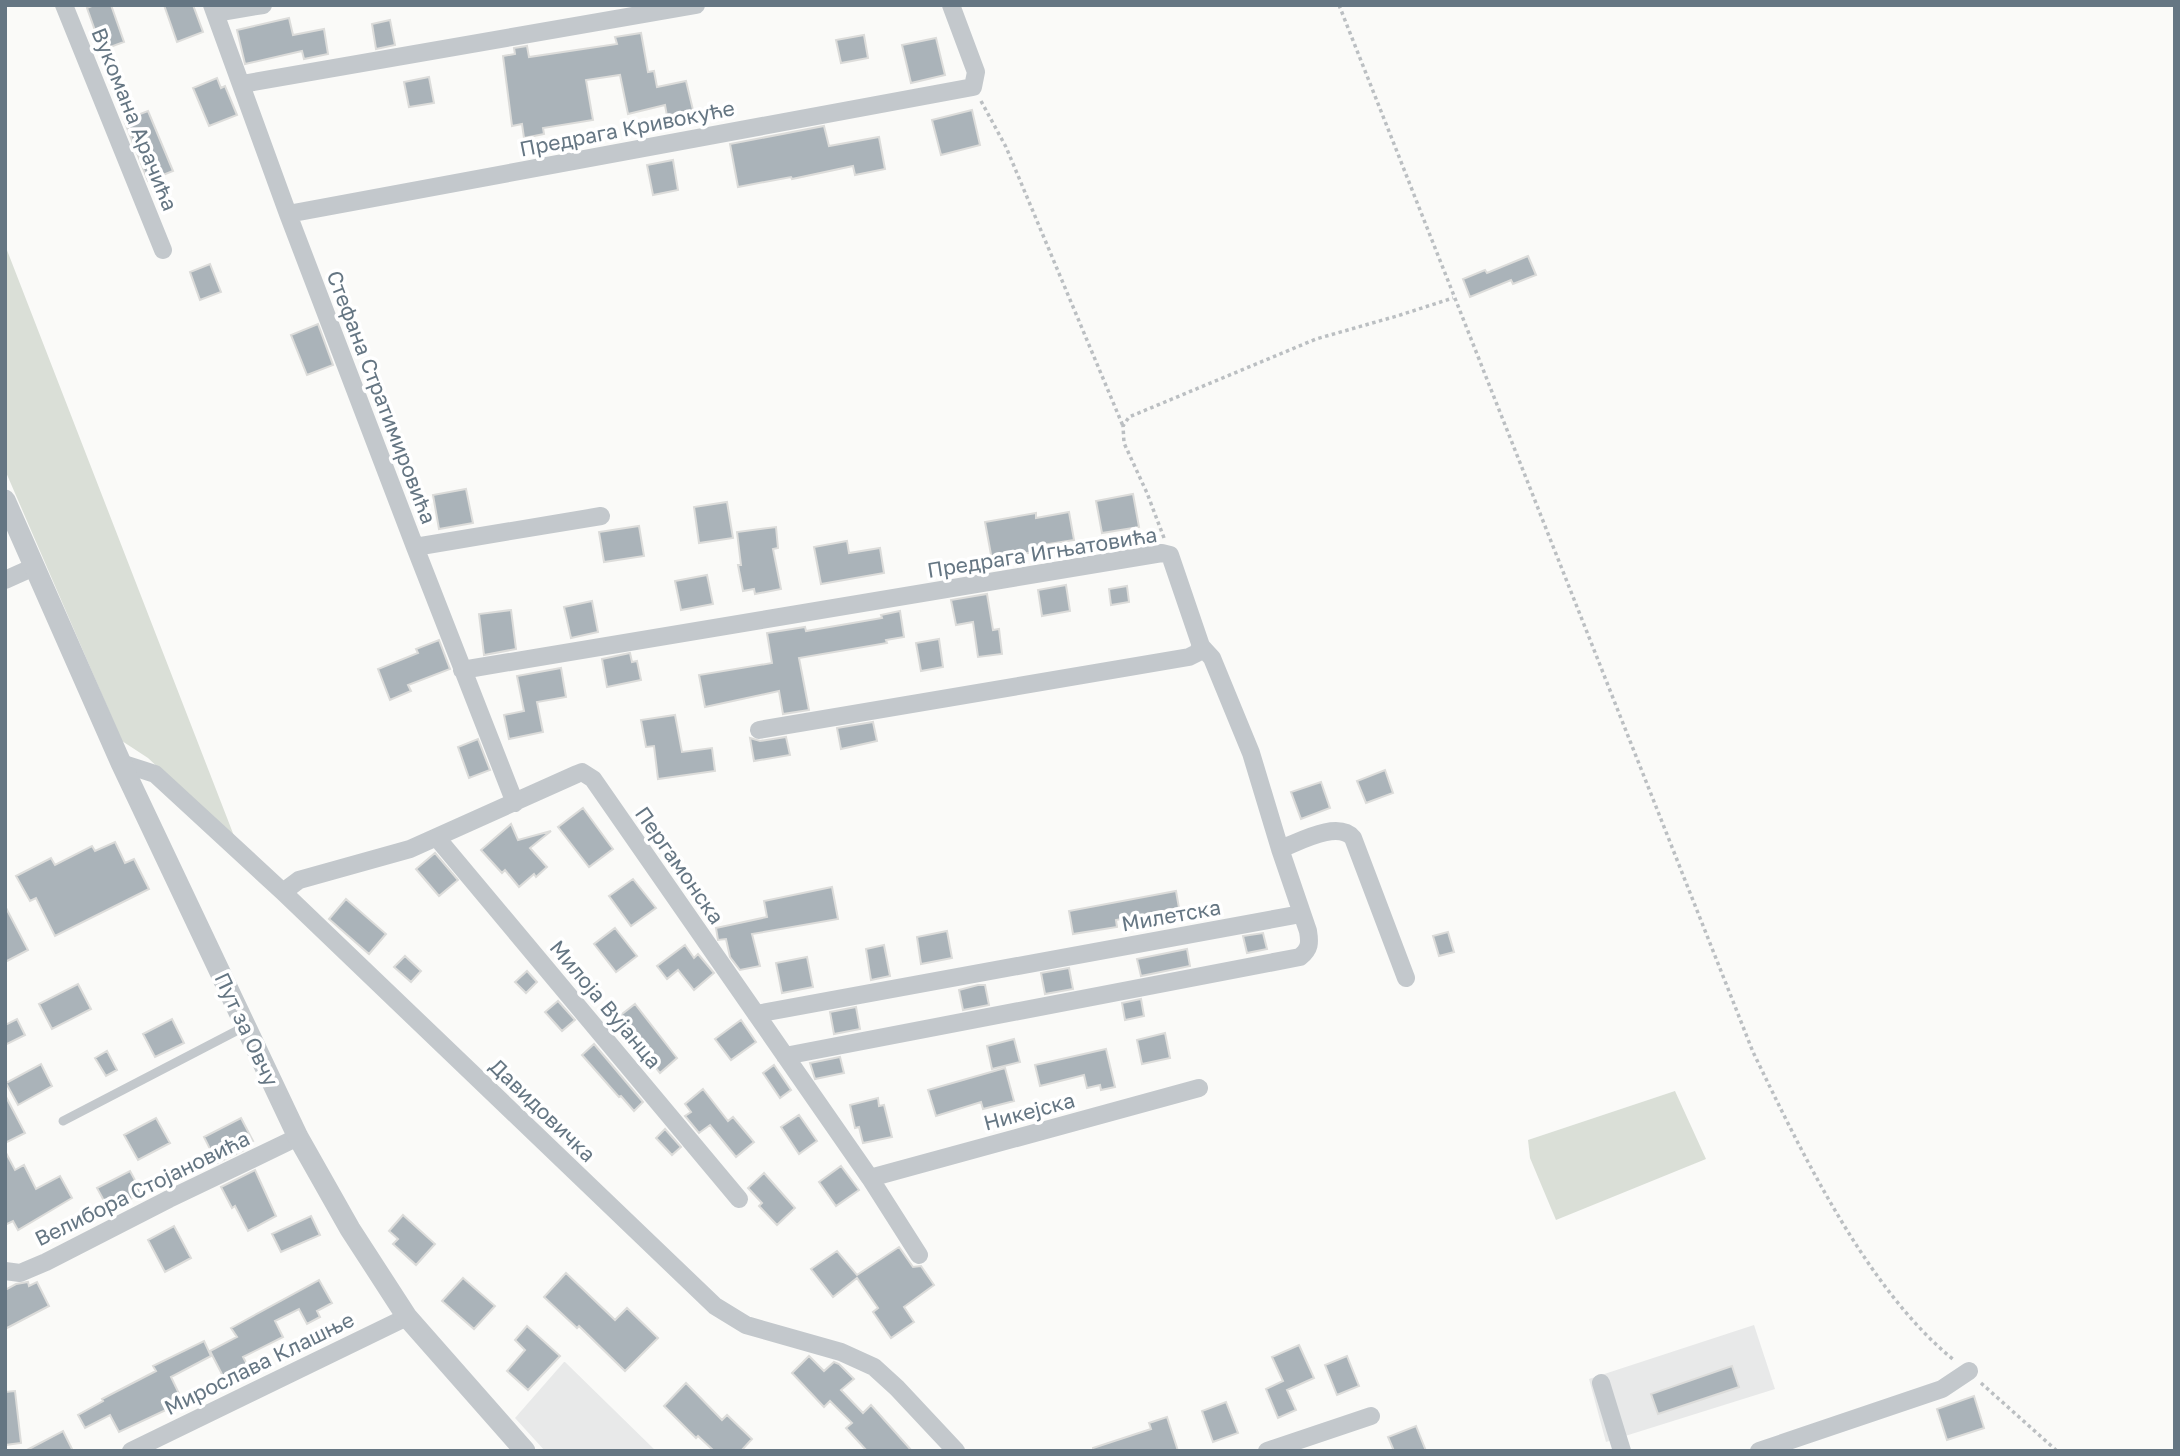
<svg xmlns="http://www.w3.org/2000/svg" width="2180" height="1456" viewBox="0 0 2180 1456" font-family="'Golos Text',sans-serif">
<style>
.built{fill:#e8e9e9}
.green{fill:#dadfd7}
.building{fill:#aab3b9;stroke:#dcdcda;stroke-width:2}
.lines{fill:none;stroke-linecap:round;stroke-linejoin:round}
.path{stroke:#bbbfc2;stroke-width:3.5;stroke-dasharray:3.5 3.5;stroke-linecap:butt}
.service{stroke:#c3c8cc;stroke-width:9}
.minor{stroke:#c3c8cc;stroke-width:18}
.tertiary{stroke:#c3c8cc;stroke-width:21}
.labels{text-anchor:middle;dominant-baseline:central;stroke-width:7;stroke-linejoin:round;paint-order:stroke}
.street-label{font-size:21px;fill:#657683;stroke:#fff}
</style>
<rect width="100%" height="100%" fill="#fafaf8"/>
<path class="built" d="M1754,1325L1775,1389L1606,1442L1589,1379Z
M564,1362H565L656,1451H545L515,1418Z"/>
<path class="green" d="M5,245L236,841L148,758L122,741L5,470Z
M1675,1091L1706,1159L1556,1220L1530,1158L1528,1140Z"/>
<path class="building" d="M94,5H111L124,42L102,50L87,8Z
M164,5H193L203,32L177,42Z
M289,18L293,35L324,29L328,54L304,59L302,51L245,64L237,30Z
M390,20L395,45L376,49L372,24Z
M641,33L648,72L654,71L657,87L686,81L693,110L667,116L665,105L628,114L620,75L586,80L593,120L543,128L544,134L524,138L522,124L512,126L503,56L515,54L514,48L527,46L529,57L617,44L615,37Z
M864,35L868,58L841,63L836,40Z
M936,38L945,75L911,83L902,45Z
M429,77L434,103L409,107L404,82Z
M217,78L221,88L225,86L237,115L209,126L193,88Z
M972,110L980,145L941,155L932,120Z
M148,111L173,171L148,181L124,120Z
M824,126L829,146L879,137L885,169L855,175L853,166L792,179L791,177L738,187L730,144Z
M673,160L678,190L653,195L647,165Z
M1528,256L1536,275L1513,284L1511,280L1470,297L1463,279L1485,270L1487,273Z
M210,264L221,292L200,300L190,272Z
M318,324L333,365L307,375L291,335Z
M466,489L473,523L439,529L433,495Z
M1133,494L1139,527L1102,533L1096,501Z
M727,502L733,538L699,543L694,507Z
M1069,512L1074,540L1042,545L1043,550L992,560L985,522L1036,513V518Z
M639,526L644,556L604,562L599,532Z
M776,527L778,548L773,549L781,589L755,594L754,589L743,591L738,565H741L737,532Z
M847,541L849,553L880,548L884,573L821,584L814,547Z
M707,575L713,604L681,610L675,581Z
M1066,585L1070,611L1042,616L1038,590Z
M1127,586L1129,602L1111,605L1109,589Z
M987,594L993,630L999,629L1002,654L978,657L973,622L956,625L951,600Z
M592,601L598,632L571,638L564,607Z
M511,610L516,649L484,655L479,614Z
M900,611L904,637L886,640L887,643L799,658L809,710L783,714L779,691L705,707L699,675L772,663L767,633L805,627L806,631L882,618L881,615Z
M939,639L943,667L921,671L916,643Z
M439,640L450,669L408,685L411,691L390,700L378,669L418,653L416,649Z
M630,653L632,662L637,661L641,680L607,687L602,659Z
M561,668L566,697L537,702L543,732L509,739L504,715L524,711L517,676Z
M675,715L682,752L712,748L715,771L658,779L654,746L646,747L641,720Z
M873,722L877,741L841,749L837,728Z
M786,737L790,755L754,761L750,738L760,741Z
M478,739L490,770L469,778L458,747Z
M1385,770L1393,793L1366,803L1357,781Z
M1321,782L1330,808L1301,819L1291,792Z
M583,808L613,849L589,867L558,827Z
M511,824L518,840L551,831L530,848L547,867L536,877L534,874L519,887L505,870L502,873L481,850Z
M115,842L125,863L134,859L149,889L55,936L36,898L30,901L16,876L51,858L55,865L92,846L95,851Z
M435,853L458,880L439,896L416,869Z
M633,879L656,908L631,926L609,896Z
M832,887L838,919L752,934L760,966L740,970L730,957L726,939L718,940L716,928L767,917L764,901Z
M1176,891L1179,908L1116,920L1117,927L1073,934L1069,911Z
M346,899L386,934L369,954L329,919Z
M5,906L28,950L5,962Z
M615,928L637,956L616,972L594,944Z
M947,931L952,958L921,964L917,937Z
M1448,932L1454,952L1439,956L1433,936Z
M1263,933L1267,949L1247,953L1243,936Z
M685,945L694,958L698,954L714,973L694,990L678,970L667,979L657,966Z
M884,945L890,976L871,980L866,949Z
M1187,949L1190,966L1141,976L1137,959Z
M405,956L421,971L411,982L394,967Z
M807,957L813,987L782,993L776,963Z
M1069,968L1073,989L1045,994L1041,973Z
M527,971L537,982L526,993L515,982Z
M78,984L91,1009L52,1029L39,1004Z
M978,985H985L989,1005L963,1010L959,990Z
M1141,999L1144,1016L1125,1020L1122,1003Z
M558,1001L575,1020L562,1031L545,1012Z
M635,1004L677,1058L660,1073L617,1018Z
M856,1007L860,1029L834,1034L830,1012Z
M17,1019L25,1035L5,1045V1025Z
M172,1019L184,1043L155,1057L143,1034Z
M741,1020L756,1042L731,1060L715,1039Z
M1165,1033L1170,1058L1142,1064L1137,1040Z
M1014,1039L1020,1062L992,1069L987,1046Z
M594,1044L643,1102L634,1111L621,1096L619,1097L582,1055Z
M1106,1049L1115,1087L1101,1090L1100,1085L1087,1088L1084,1075L1040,1086L1035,1065Z
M107,1051L117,1070L106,1076L95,1058Z
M840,1057L844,1073L815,1079L810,1063Z
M41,1064L52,1086L18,1105L6,1083Z
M774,1065L791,1090L780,1098L763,1073Z
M1005,1068L1014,1101L983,1109L981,1102L936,1116L928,1090Z
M703,1089L728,1121L733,1117L754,1142L736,1157L710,1125L699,1133L685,1116L691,1112L685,1104Z
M5,1095L25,1133L5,1143Z
M878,1098L879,1106L884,1105L892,1137L863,1143L859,1127L855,1128L850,1105Z
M799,1115L817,1141L799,1154L781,1127Z
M156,1118L170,1143L138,1160L124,1135Z
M241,1118L253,1141L242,1146L244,1150L217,1163L204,1137Z
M665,1129L681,1147L672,1155L656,1138Z
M5,1151L15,1170L24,1165L36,1189L60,1176L72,1198L18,1230L13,1221L5,1225Z
M841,1166L859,1190L836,1206L819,1182Z
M255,1170L276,1216L248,1231L235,1206L232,1208L221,1187Z
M130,1171L142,1193L109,1210L97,1188Z
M764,1173L795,1208L777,1225L759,1206L762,1203L748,1188Z
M403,1215L435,1244L416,1265L393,1244L398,1239L389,1231Z
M311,1216L320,1235L281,1252L272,1234Z
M174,1226L191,1258L165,1272L148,1240Z
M899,1247L913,1267L921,1266L934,1285L904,1307L914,1322L891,1338L873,1312L878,1308L857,1278L833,1297L811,1269L837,1251L857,1275Z
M566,1273L615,1320L627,1308L658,1338L625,1371L579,1326L577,1328L544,1297Z
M463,1278L495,1306L474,1329L442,1301Z
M319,1280L332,1303L317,1311L320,1317L307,1324L299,1309L275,1321L283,1337L243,1357L250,1370L226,1382L210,1351L237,1337L231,1328Z
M28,1282L29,1286L37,1282L49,1306L5,1329V1290L16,1284Z
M527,1326L560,1356L528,1390L507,1371L525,1350L515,1340Z
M204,1341L211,1356L171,1377L183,1402L119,1432L110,1415L85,1428L78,1415L103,1401L102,1399L156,1371L153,1366Z
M1299,1345L1314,1378L1287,1390L1296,1410L1278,1418L1266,1389L1283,1381L1272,1357Z
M809,1356L824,1371L834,1362L839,1364L854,1379L841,1390L863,1413L871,1405L912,1451H867L846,1428L852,1423L830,1401L824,1407L792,1373Z
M1347,1356L1359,1386L1337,1395L1325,1365Z
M1732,1366L1739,1387L1658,1414L1651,1394Z
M686,1383L722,1420L727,1415L752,1439L741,1451H714L698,1436L696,1438L664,1406Z
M15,1391L21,1443L5,1445V1392Z
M1974,1396L1984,1428L1947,1440L1937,1409Z
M1226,1402L1238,1433L1213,1442L1202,1411Z
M1167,1417L1178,1451H1093V1448L1151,1429L1149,1423Z
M1416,1426L1426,1451H1394L1388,1437Z
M63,1431L73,1451H25Z"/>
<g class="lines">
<path class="path" d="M1339,5L1753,1052C1801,1151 1867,1290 1954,1360
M981,101L1006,147L1123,426
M1164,538L1147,493L1124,443L1123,426L1129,417L1316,339L1397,316L1453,298
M1981,1383L2057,1451"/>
<path class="service" d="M63,1121L244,1027"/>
<path class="minor" d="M64,5L163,250
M212,5L288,214L415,547L515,803
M215,13L263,5
M242,84L696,5
M288,214L973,87L976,72L951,5
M415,547L601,516
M5,580L34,567
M1201,646L1212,658L1251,753L1280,849
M462,670L1162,553L1170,555L1201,646L1197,653L1189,657L759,730
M121,763L155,774L283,892L715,1306L746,1325L841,1352L874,1367L897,1388L956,1451
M437,838L739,1199
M283,892L299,880L410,849L577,774L582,772L593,779L870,1178L919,1255
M756,1014L1301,914
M785,1056L1300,957C1310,949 1310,943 1308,931L1280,849C1299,842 1338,820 1353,838L1406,978
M870,1178L1199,1088
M5,1271L20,1273L46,1262L169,1199L298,1137
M1601,1383L1622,1451
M131,1451L407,1317
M1267,1451L1371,1416
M1759,1451L1942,1389L1969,1371"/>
<path class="tertiary" d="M5,500L121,763L298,1137L350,1229L407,1317L525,1451"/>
</g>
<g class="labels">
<g class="street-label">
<text transform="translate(135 119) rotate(68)">Вукомана Арачића</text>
<text transform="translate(627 128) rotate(-11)">Предрага Кривокуће</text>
<text transform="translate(382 397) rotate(69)">Стефана Стратимировића</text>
<text transform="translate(1042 552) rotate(-9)">Предрага Игњатовића</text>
<text transform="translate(680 865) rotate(55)">Пергамонска</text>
<text transform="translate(1171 915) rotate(-10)">Милетска</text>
<text transform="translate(606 1004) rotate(50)">Милоја Вујанца</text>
<text transform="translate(247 1029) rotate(65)">Пут за Овчу</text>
<text transform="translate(543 1110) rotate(44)">Давидовичка</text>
<text transform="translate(1029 1111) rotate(-15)">Никејска</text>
<text transform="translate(142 1188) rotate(-26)">Велибора Стојановића</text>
<text transform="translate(259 1363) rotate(-26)">Мирослава Клашње</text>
</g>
</g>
<rect width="2180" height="1456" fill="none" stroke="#657683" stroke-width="14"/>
</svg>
